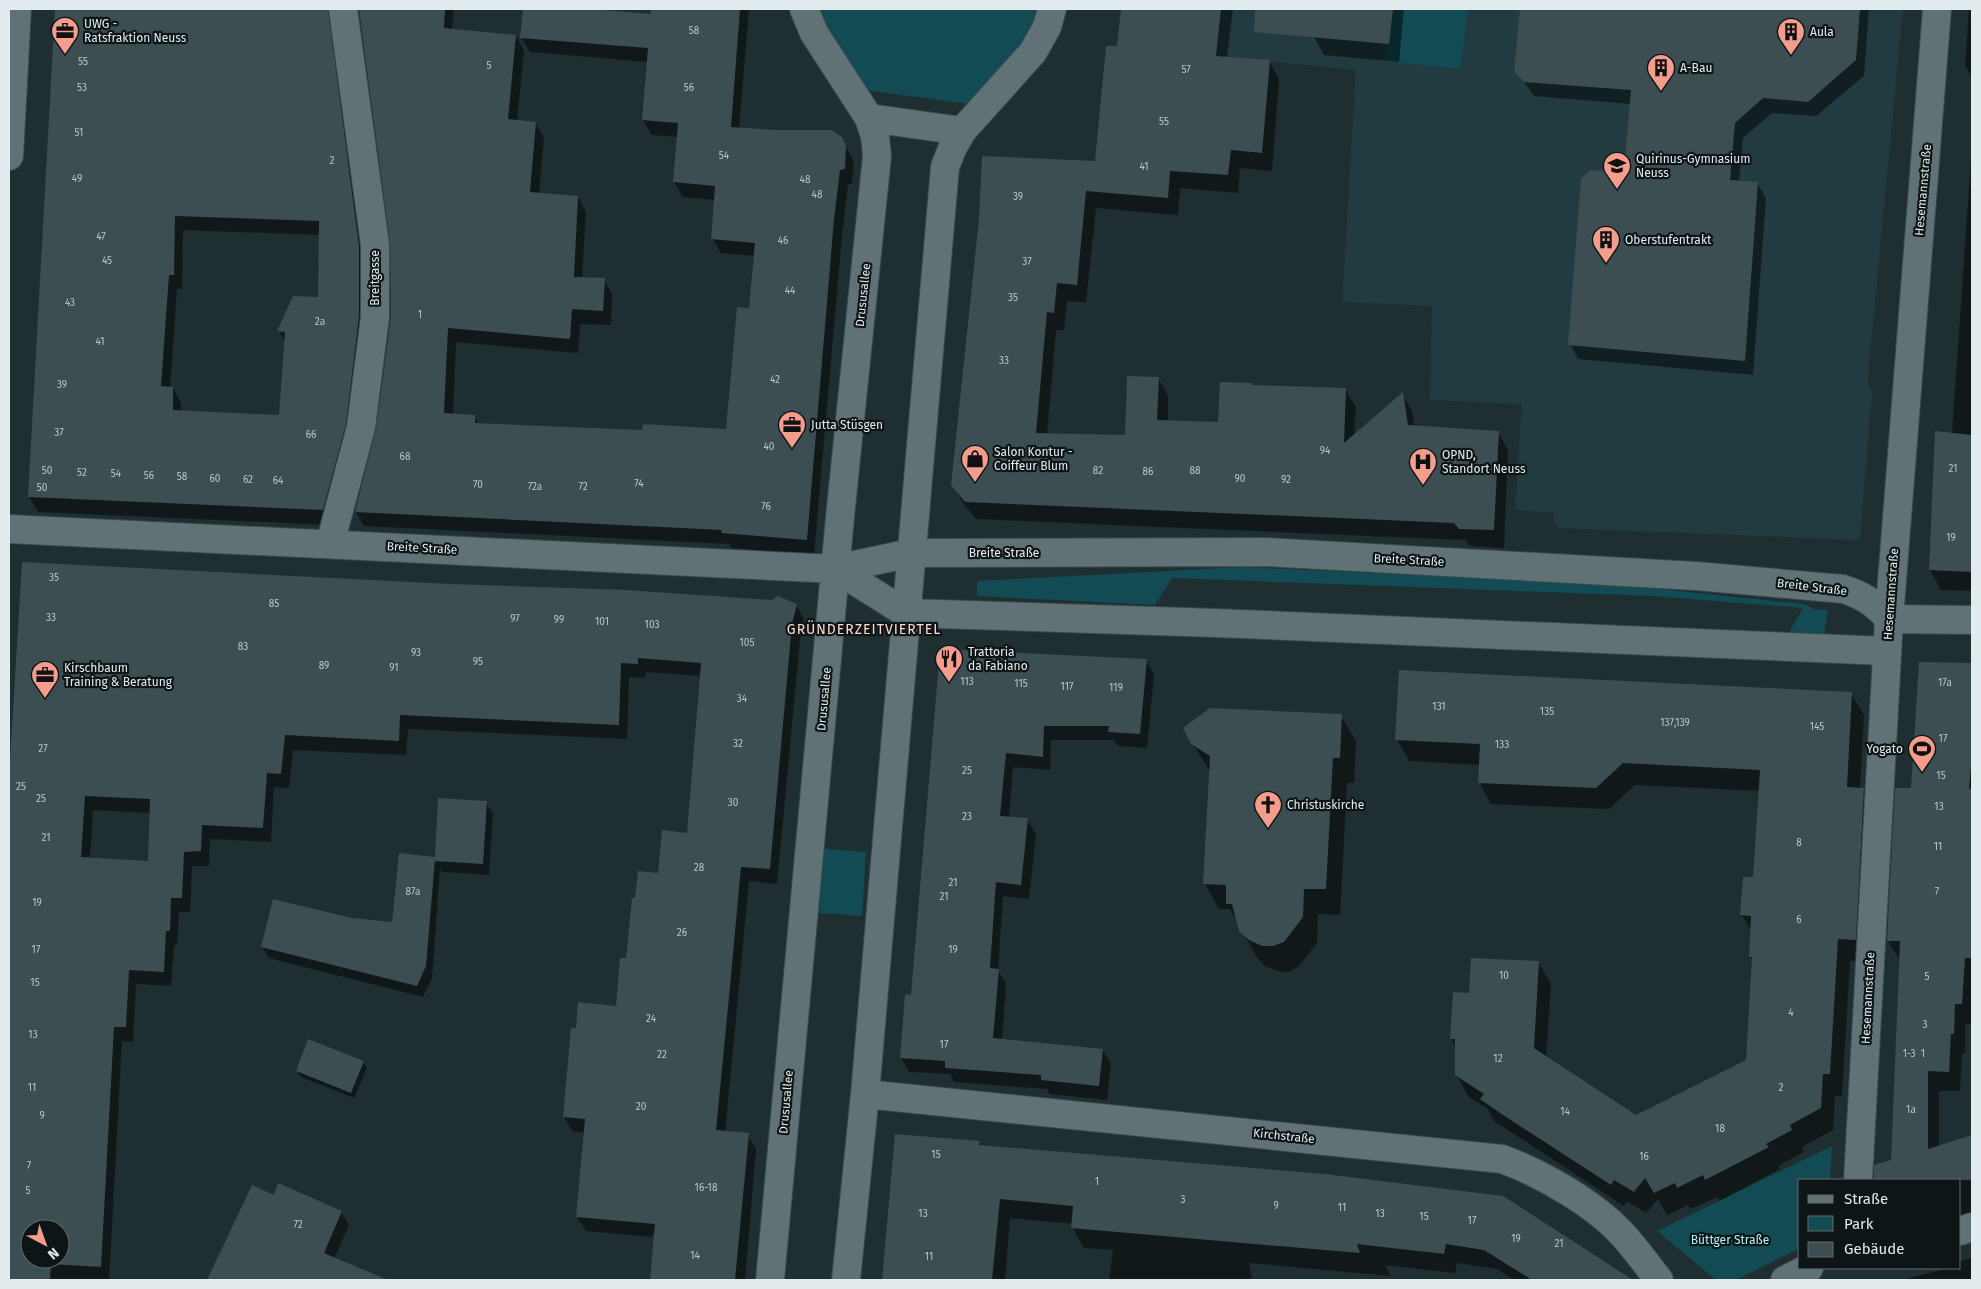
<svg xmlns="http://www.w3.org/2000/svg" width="1981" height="1289" viewBox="0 0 1981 1289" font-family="'Fira Sans',sans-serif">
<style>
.built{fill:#223b40}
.green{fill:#124b54}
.shadow{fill:#0007;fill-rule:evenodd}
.building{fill:#3d4e52;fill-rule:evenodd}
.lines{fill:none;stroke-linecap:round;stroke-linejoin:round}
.minor-casing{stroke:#3c494c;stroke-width:30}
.minor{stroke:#607276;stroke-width:28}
.labels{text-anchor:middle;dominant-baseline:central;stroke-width:4.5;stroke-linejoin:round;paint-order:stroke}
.number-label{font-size:10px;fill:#b9c4c7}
.poi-label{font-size:12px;fill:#e2ecee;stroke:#0e1516;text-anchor:start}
.street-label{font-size:12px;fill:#e2ecee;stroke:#0e1516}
.park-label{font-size:12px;fill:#b2eefa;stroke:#0e1516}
.neighbourhood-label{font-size:14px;letter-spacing:1px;fill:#fbd9d1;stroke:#0e1516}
</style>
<rect width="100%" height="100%" fill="#1e2e31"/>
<path class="built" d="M1221,9H1903L1868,376V386L1872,392L1860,540L1559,528L1553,522L1554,513L1515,510L1522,404L1430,400L1432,306L1342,302L1356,70L1217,56Z"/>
<path class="green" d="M808,9H1048L977,105L856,89Z
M1393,9H1468L1460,69L1384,61L1389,44Z
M1242,567L1532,580L1650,588L1804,604L1814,609L1828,610L1824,636L1788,634L1803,608L1652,596L1172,578L1155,605L977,596V581Z
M824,849L866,852L862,916L819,913Z
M1832,1146L1830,1180H1800V1248L1736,1280H1716L1657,1231Z"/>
<path class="shadow" d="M56,9H348L367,262V332L331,525L38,512L29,497ZM183,230L320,235L319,299L279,331L286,343L280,416L181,411V403L173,388H170L177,289H182Z
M357,9H454L452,30L516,36L524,51L517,121L535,123L544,137L539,194L578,197L586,212L582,279L604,280L612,294L611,325L580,324L578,353L456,342L453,415L474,416L479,425L644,432L727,430L750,310L755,256L721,253L712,238L715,200L683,197L674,182L678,137L652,135L643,120L648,62L530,52L521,37L524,9H576L652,15V9H749L739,129L841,138L854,162L852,183L848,185L842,235L814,555L731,548L729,544L364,526L356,512L378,429L392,319V245L360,10Z
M1122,9H1233L1227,58L1269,61L1279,79L1272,171L1240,168L1238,193L1180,188L1178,215L1096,208L1086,302L1067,301L1064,330H1056L1047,435L1126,436L1158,378L1168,396V421L1220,423L1253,387L1345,389L1356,407L1354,436L1402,394L1412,411L1415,427L1498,432L1508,450L1504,548L1470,546L1465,540L976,519L963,503L953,485L1096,162L1119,48Z
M1316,9H1404L1399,62L1324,55L1314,37Z
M1521,9H1869L1864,76L1816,116L1772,113L1743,138L1739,182L1757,183L1766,198L1753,375L1578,359L1570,344L1625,173L1631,104L1534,96L1516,71Z
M1969,9H1972V78L1965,66Z
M1972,144V591L1941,590L1930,570L1936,433L1952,434Z
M23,564L796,605L804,619L800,640L777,884L749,881L725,1133L748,1135L756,1149L745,1280H651L656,1229L652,1237L586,1231L577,1217L585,1133L572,1131L564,1117L577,1030L617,1007L627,960L636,900L659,874L688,834L701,676L646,672L645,678L629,677L627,739L408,729L406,755L293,750L289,788L274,787L271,842L210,839L209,866H192L190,912H179L177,945H174L171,986L136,984L133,1042L122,1041L109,1280H9V795ZM93,810L151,813L150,862L90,859ZM30,1229H60V1259H30Z
M942,650L1146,660L1154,674L1147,748L1118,746L1114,740H1051L1050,770L1013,767L1009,818L1027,820L1036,834L1029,899L1003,896L998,971L1006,984L1002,1040L1103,1050L1111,1064L1107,1100L1050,1094L1047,1089L954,1082L950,1074L909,1072L901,1057L912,996Z
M1920,663L1972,664V1024H1965V1053L1962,1054L1960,1091H1939V1147L1972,1137V1223L1960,1226V1180H1890L1900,960L1888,941L1912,789Z
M1851,693L1864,715L1860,789H1863L1876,811L1868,962L1850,961L1842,1096H1835L1833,1130L1802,1147L1804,1152L1778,1166L1780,1169L1719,1201L1717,1197L1691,1209L1688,1205L1667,1215L1658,1199L1646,1213L1627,1201L1624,1206L1494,1121L1488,1109L1469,1097L1456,1074V1048L1451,1038L1470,994L1538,962L1551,984L1546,1057L1636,1116L1747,1061L1753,961L1750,956L1751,931L1742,915L1754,879L1760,791L1635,785L1609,809L1491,804L1479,782L1480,765L1409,761L1397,739Z
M1341,716L1356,741L1354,783H1347L1340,915L1318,914L1317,943L1298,967L1288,972L1277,971L1265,966L1256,956L1230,909H1219L1205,883L1210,771L1192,743Z
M486,803L493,814L489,875L442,872L440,869L432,978L423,997L269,958L262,947L352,919L393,924L436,858Z
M363,1062L367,1068L354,1098L301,1077L297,1071Z
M896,1135L979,1142L982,1147L1608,1266L1616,1280H1514L1497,1269L1457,1263L1455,1273L1385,1265L1391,1276L1249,1263L1252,1280H1109L1113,1250L1084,1248L1073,1228V1224L1010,1218L1005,1280H883Z
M252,1187L275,1197L341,1212L349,1225L334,1259L386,1280H209Z
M1972,1258V1280H1903L1948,1268H1960V1261Z"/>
<path class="building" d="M55,9H328L359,246V316L346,424L323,510L28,497ZM175,216L319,221L318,297L293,296L277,331L285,332L279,415L173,410V387L161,386L169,275H174Z
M359,9H445L444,28L516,35L508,119L536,122L530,192L578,196L574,277L605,278L603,311L572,309L570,339L448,328L444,413L475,415V423L642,430L643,424L726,429L737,307L749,308L755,243L711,239L715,186L673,182L678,123L642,120L648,48L520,38L523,9H591L651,14V9H740L731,127L775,130H831L842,137L846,146L845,169L840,170L834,219L807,540L721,533L722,530L355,512L376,429L391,317L390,243Z
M1121,9H1221L1216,56L1270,60L1262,153L1231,150L1228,175L1170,171L1168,198L1086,191L1077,285L1057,283L1054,313L1047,312L1036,433L1125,435L1127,376L1159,377L1157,420L1218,422L1220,382L1252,383V385L1346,388L1344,443L1403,392L1408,425L1499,431L1494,530L1459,529L1454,523L965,502L951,485L979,219L982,156L1095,161L1106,46H1117Z
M1255,9H1393L1389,44L1254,32Z
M1520,9H1860L1856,60L1808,102L1763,98L1735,123L1730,180L1758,182L1745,361L1568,345L1581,179L1590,170L1624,172L1631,90L1524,82L1514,71Z
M1935,431L1972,435V572L1929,570Z
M22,562L451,584L626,590L772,600L778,596L797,604L792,624L770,869L741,867L729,997L716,1130L749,1133L735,1280H650L655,1224L576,1217L585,1119L563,1117L571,1028H576L578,1002L616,1006L620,958H626L632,898H635L638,871L658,873L662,830L687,833L701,663L638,658V664L621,663L619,725L400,715L399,741L285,735L281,774L267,773L263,828L202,825L201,851L184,852L182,898H171L170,931H166L164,972L129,970L126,1027H114L101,1267L51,1264L50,1280H9V777ZM85,796L150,799L148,861L81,857ZM30,1229H60V1259H30Z
M940,649L1147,659L1140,734L1108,732L1109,726H1044L1043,757L1006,753L1000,816L1028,818L1021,885L996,882L990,968L999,969L993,1038L1103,1049L1099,1086L1041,1080V1075L945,1068V1061L900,1058L905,994L911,995Z
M1919,662L1972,663V753L1969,789H1972V958H1965L1962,1004H1955L1954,1034H1951L1949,1072L1928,1071V1149L1972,1135V1180H1874V1165L1891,1160L1900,941H1887L1895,788H1911Z
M1399,670L1852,692L1847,787L1864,788L1856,940L1838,939L1830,1074H1823L1821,1108L1790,1125L1792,1130L1766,1144L1769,1147L1705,1180L1703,1175L1677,1188L1675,1183L1654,1193L1645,1178L1634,1192L1614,1180L1611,1185L1503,1115L1480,1099L1484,1094L1455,1075V1039H1450L1453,992L1469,993L1471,958L1539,961L1534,1048L1636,1115L1746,1060L1752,957H1749L1751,916L1740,915L1743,877H1753L1760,770L1623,763L1596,788L1478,783L1480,744L1395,740Z
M1210,708L1342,714L1340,758H1333L1326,889H1304L1303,917L1284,942L1273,946H1262L1249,940L1239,931L1232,904H1226V885L1203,884L1210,756L1191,744L1183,728Z
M438,798L487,801L483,864L434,861L435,859L426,966L417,986L261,947L273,899L352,918L392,922L399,853L435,857Z
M308,1039L364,1061L351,1093L296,1071Z
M895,1134L980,1141L979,1145L1325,1174L1503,1196L1633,1280H1532L1484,1250L1446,1244L1444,1254L1357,1244L1360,1253L1071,1228L1073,1206L1000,1199L992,1280H882Z
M278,1183L342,1211L324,1253L388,1280H207L252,1185L274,1195Z"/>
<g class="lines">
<defs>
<path id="minor" d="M869,118L962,131
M9,156L17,9
M9,529L836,569L911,553L1267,552L1696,576L1843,589C1862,595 1875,603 1889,619L1972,620
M330,544L361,427L375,317V245L343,9
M836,569L906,613L1216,623L1887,651
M865,1094L1502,1159C1541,1173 1595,1204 1623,1235C1636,1249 1647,1265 1659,1280
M1858,1180L1889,619L1937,9
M1960,1231L1972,1227
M770,1280L840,517L877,156L875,136L869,118L814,33L804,9
M846,1280L865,1094L945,167L952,149L962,131L1033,52L1047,27L1052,9
M1785,1280L1809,1268"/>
</defs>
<use href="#minor" class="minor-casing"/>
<use href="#minor" class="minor"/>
</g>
<defs>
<symbol id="office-pin" viewBox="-11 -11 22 30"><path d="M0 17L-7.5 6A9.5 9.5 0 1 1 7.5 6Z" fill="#f49d8c" stroke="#0e1516"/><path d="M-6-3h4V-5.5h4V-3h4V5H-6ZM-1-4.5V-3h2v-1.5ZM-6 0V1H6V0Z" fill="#111"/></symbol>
<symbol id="building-pin" viewBox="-11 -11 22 30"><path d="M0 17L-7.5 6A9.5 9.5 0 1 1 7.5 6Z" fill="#f49d8c" stroke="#0e1516"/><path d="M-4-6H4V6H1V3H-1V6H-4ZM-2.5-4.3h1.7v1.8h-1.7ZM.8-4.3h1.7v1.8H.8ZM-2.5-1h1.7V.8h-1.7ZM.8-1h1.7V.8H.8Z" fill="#111"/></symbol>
<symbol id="school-pin" viewBox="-11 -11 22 30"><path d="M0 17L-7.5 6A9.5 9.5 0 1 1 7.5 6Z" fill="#f49d8c" stroke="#0e1516"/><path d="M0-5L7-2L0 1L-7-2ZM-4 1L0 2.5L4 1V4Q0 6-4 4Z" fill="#111"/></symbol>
<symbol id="shop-pin" viewBox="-11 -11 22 30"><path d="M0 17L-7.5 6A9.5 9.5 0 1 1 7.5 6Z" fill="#f49d8c" stroke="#0e1516"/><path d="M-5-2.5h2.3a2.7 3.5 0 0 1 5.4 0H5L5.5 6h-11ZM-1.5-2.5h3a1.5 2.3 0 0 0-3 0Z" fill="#111"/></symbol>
<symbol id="hospital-pin" viewBox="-11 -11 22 30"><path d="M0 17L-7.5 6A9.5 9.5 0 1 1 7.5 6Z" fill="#f49d8c" stroke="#0e1516"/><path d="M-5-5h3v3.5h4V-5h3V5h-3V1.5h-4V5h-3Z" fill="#111"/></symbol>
<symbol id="restaurant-pin" viewBox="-11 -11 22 30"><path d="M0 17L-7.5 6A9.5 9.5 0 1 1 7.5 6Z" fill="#f49d8c" stroke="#0e1516"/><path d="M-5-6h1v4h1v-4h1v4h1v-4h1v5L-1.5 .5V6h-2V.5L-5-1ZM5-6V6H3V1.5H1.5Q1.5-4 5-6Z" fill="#111"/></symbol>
<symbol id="stadium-pin" viewBox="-11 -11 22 30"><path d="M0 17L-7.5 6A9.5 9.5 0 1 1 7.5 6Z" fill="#f49d8c" stroke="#0e1516"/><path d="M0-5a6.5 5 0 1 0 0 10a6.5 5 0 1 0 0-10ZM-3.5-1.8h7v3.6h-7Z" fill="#111"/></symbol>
<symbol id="church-pin" viewBox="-11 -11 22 30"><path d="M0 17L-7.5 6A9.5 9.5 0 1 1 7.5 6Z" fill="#f49d8c" stroke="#0e1516"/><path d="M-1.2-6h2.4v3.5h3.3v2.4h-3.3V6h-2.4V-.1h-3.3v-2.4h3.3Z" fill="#111"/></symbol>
</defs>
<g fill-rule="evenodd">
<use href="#office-pin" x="49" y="15" width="32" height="43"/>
<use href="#building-pin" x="1775" y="16" width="32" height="43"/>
<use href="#building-pin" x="1645" y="52" width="32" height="43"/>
<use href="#school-pin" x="1601" y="150" width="32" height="43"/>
<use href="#building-pin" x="1590" y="224" width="32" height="43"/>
<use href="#office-pin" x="776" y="409" width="32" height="43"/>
<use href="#shop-pin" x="959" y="443" width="32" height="43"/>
<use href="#hospital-pin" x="1407" y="446" width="32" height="43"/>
<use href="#restaurant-pin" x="933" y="643" width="32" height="43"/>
<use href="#office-pin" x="29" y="659" width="32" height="43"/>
<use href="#stadium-pin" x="1906" y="733" width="32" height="43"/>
<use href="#church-pin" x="1252" y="789" width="32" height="43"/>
</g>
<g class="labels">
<g class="number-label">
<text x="694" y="31">58</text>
<text x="83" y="62">55</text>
<text x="489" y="66">5</text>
<text x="1186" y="70">57</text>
<text x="82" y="88">53</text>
<text x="689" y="88">56</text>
<text x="1164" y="122">55</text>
<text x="79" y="133">51</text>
<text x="724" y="156">54</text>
<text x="332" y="161">2</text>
<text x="1144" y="167">41</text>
<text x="77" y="179">49</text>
<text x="805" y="180">48</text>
<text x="817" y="195">48</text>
<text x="1018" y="197">39</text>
<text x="101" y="237">47</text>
<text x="783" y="241">46</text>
<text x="107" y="261">45</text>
<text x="1027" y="262">37</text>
<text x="790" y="291">44</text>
<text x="1013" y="298">35</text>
<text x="70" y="303">43</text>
<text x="420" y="315">1</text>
<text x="320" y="322">2a</text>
<text x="100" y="342">41</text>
<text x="1004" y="361">33</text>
<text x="775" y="380">42</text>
<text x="62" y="385">39</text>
<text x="59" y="433">37</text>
<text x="311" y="435">66</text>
<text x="769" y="447">40</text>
<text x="1325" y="451">94</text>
<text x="405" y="457">68</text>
<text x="1953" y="469">21</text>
<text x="47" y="471">50</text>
<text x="1098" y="471">82</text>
<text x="1195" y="471">88</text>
<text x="1148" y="472">86</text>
<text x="82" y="473">52</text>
<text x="116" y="474">54</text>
<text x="149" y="476">56</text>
<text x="182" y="477">58</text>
<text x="215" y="479">60</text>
<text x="1240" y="479">90</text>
<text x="248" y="480">62</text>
<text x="1286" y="480">92</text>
<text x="278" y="481">64</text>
<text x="639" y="484">74</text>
<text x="478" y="485">70</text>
<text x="535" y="487">72a</text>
<text x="583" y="487">72</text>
<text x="42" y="488">50</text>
<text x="766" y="507">76</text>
<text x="1951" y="538">19</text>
<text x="54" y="578">35</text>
<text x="274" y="604">85</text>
<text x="51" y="618">33</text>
<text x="515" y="619">97</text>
<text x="559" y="620">99</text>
<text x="602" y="622">101</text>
<text x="652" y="625">103</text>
<text x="747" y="643">105</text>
<text x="243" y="647">83</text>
<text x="416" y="653">93</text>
<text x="478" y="662">95</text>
<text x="324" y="666">89</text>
<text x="394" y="668">91</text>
<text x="967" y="682">113</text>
<text x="1945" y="683">17a</text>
<text x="1021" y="684">115</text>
<text x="1067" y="687">117</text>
<text x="1116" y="688">119</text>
<text x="742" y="699">34</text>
<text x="1439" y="707">131</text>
<text x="1547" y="712">135</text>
<text x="1675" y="723">137,139</text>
<text x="1817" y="727">145</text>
<text x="1943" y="739">17</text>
<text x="738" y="744">32</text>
<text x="1502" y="745">133</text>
<text x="43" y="749">27</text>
<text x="967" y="771">25</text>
<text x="1941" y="776">15</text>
<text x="21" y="787">25</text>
<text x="41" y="799">25</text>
<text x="733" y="803">30</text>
<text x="1939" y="807">13</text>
<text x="967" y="817">23</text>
<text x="46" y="838">21</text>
<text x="1799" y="843">8</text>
<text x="1938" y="847">11</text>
<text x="699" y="868">28</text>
<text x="953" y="883">21</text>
<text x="413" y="892">87a</text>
<text x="1937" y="892">7</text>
<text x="944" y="897">21</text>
<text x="37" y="903">19</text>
<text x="1799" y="920">6</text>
<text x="682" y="933">26</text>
<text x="36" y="950">17</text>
<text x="953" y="950">19</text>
<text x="1504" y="976">10</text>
<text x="1927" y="977">5</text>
<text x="35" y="983">15</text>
<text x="1791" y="1013">4</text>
<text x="651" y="1019">24</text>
<text x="1925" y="1025">3</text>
<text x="33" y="1035">13</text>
<text x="944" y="1045">17</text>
<text x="1909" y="1054">1-3</text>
<text x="1923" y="1054">1</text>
<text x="662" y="1055">22</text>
<text x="1498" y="1059">12</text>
<text x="32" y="1088">11</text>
<text x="1781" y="1088">2</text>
<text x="641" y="1107">20</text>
<text x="1911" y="1110">1a</text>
<text x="1565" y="1112">14</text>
<text x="42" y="1116">9</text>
<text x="1720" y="1129">18</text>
<text x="936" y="1155">15</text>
<text x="1644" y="1157">16</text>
<text x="29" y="1166">7</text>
<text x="1097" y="1182">1</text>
<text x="706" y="1188">16-18</text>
<text x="28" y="1191">5</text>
<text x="1183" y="1200">3</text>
<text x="1276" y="1206">9</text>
<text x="1342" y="1208">11</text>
<text x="923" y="1214">13</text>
<text x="1380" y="1214">13</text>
<text x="1424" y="1217">15</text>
<text x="1472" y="1221">17</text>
<text x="298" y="1225">72</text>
<text x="1516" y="1239">19</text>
<text x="1559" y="1244">21</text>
<text x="695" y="1256">14</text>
<text x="929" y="1257">11</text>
</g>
<g class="poi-label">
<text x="84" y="24">UWG -<tspan x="84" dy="14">Ratsfraktion Neuss</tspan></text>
<text x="1810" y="32">Aula</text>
<text x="1680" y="68">A-Bau</text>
<text x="1636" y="159">Quirinus-Gymnasium<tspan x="1636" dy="14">Neuss</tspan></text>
<text x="1625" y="240">Oberstufentrakt</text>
<text x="811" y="425">Jutta Stüsgen</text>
<text x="994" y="452">Salon Kontur -<tspan x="994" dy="14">Coiffeur Blum</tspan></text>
<text x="1442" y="455">OPND,<tspan x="1442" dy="14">Standort Neuss</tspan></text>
<text x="968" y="652">Trattoria<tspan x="968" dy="14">da Fabiano</tspan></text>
<text x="64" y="668">Kirschbaum<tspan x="64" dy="14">Training &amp; Beratung</tspan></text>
<text x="1903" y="749" text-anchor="end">Yogato</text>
<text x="1287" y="805">Christuskirche</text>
</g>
<g class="street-label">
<text transform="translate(1923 190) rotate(-85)">Hesemannstraße</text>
<text transform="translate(375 278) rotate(-90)">Breitgasse</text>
<text transform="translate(863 295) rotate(-84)">Drususallee</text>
<text transform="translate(422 548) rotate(3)">Breite Straße</text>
<text x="1004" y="553">Breite Straße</text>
<text transform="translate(1409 560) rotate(3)">Breite Straße</text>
<text transform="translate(1812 587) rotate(7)">Breite Straße</text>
<text transform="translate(1891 594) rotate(-86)">Hesemannstraße</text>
<text transform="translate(824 699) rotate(-85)">Drususallee</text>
<text transform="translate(1868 998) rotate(-87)">Hesemannstraße</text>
<text transform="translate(786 1102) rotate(-85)">Drususallee</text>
<text transform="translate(1284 1136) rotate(6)">Kirchstraße</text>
</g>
<g class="park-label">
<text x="1730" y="1240">Büttger Straße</text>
</g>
<g class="neighbourhood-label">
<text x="864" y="629">GRÜNDERZEITVIERTEL</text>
</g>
</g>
<rect width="1981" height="1289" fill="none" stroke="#e2ecee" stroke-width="20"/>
<rect x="1798" y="1179" width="162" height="90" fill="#0e1516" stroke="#636b6c"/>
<rect x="1808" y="1195" width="25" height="8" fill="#607276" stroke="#636b6c"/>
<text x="1844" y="1204" font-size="15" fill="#e2ecee">Straße</text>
<rect x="1808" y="1216" width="25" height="15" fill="#124b54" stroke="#636b6c"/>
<text x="1844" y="1229" font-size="15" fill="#e2ecee">Park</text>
<rect x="1808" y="1242" width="25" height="15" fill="#3d4e52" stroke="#636b6c"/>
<text x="1844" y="1254" font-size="15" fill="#e2ecee">Gebäude</text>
<g transform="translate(45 1244) rotate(139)"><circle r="24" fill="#0e1516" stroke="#636b6c"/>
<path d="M0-4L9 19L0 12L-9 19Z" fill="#f49d8c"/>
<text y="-8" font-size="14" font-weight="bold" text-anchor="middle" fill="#e2ecee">N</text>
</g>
</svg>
